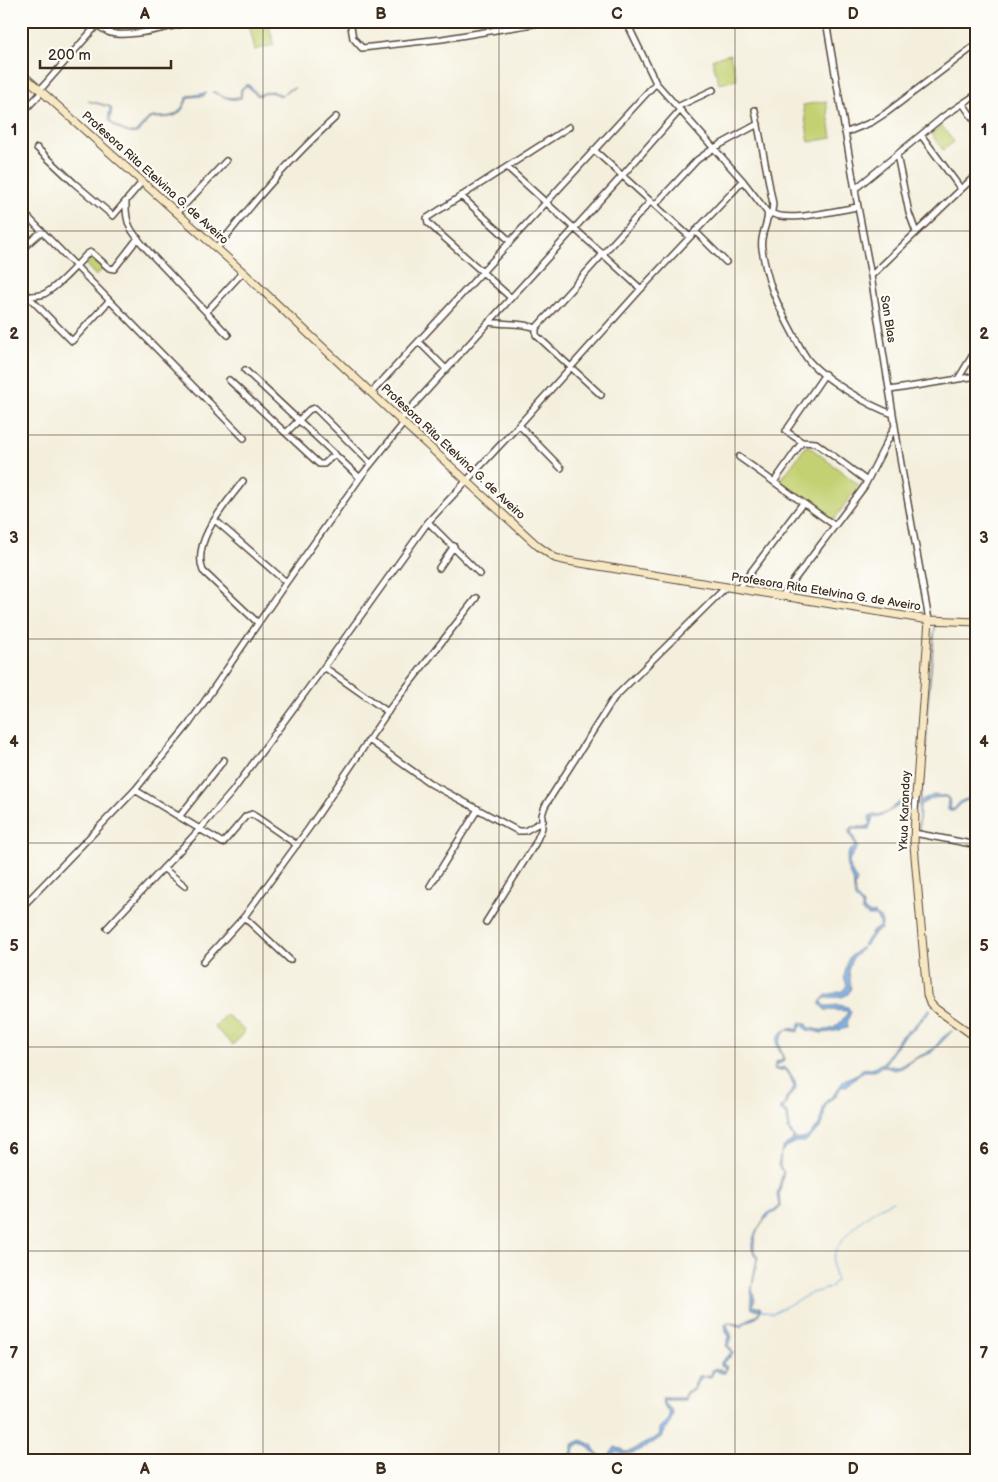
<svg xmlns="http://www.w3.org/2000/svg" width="998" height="1482" viewBox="0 0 998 1482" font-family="'Balsamiq Sans',sans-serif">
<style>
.green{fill:#c4d173;stroke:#807e48}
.water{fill:#72a7df;stroke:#56687e}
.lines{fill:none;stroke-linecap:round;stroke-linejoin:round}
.stream{stroke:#72a7df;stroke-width:1}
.street-casing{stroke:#57483b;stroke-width:8}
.secondary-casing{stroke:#57483b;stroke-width:9}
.street{stroke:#fff;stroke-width:5}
.secondary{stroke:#f7e8c3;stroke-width:7}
.grid{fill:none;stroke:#3b2a1e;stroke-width:1;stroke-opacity:0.55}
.labels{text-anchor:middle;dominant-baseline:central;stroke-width:4.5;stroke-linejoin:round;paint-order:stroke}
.street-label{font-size:12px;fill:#3b2a1e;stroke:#fdfcf7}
.neatline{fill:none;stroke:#3b2a1e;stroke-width:2}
.grid-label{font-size:16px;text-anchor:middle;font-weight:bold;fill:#3b2a1e}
</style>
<rect width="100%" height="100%" fill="#fdfcf7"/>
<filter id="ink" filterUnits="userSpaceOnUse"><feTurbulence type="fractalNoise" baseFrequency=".02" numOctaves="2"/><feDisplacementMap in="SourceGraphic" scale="10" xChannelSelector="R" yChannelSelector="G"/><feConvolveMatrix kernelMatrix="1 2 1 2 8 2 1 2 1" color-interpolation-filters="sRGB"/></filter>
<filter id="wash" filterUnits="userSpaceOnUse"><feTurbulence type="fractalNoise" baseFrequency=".0096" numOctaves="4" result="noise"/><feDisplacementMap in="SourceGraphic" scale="20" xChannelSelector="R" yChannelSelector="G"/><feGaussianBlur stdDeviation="1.12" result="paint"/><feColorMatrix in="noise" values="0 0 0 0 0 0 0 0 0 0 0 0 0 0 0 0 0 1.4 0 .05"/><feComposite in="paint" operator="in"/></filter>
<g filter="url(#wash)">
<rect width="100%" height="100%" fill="#f4efdd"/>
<path class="green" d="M260,21H268L274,45L255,50L249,24Z
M730,54L737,80L719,84L712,59Z
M826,101L832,138L809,142L803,105Z
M942,126L954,142L943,150L931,134Z
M93,258L103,269L96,276L86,265Z
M807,445L859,485L833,521L780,481Z
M226,1014L245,1031L233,1045L214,1027Z"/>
<path class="water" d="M245,85H249L258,95L271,91L282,95L287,90L295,88L288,90L282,96L270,92L258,96L246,86L242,89L241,98C228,102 223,95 212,92H216L223,97L240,98L241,89Z
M207,93L204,96L189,97C186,100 186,104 183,108C176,121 162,116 150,119C145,122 142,131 136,133C129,135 109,126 109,119C108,115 110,111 110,107L88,101L109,106L112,108L110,121C116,126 130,138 138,130C142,127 144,122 149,118C160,115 173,120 180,110C184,106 185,100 188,96Z
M935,626L927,713L926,752L920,802L933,795L947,796L949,799L951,809L953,810L961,801L972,797L975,783L977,780L976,792L973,798L963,802L954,811L947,809L948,800L946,797L933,798L920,805L919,831V802L923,778L927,733L926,713Z
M911,800V802C896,804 888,815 873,818L869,829H853L851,831L858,847L849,860L850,868L857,881L854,888L857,898L863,905L864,910L871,914L875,913C880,918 884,921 881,929L874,933L865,946L863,945L873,931L880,926V923L875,916H869L862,912V906L855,899L853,880L849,873L846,863L849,851L854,848L855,844L849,833V830L852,827H866L870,823L869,816L886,813L901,801Z
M861,947L863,948C858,954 851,958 849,967C848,974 854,988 848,994C841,1000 829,995 822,1000V1004L825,1006L839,1005L848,1007L851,1012L848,1019L847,1028C839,1030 830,1033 821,1033C816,1032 814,1030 808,1031L802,1024L798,1032L789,1030L785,1031L779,1043L784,1060L775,1067L778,1069L784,1067C790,1071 800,1085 794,1092C788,1098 787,1097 786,1105L782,1109L788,1113L790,1129L795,1139C811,1140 807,1134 819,1126L823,1108L827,1100L833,1096L844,1080L859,1073L862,1069L874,1067L883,1063L901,1036L914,1026L929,1009L931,1010L913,1030L903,1037L884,1065L898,1067L926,1053L934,1048L943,1037L953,1030L931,1053L917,1058L902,1068L895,1070L882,1066L875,1071H864L860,1075L854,1078L848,1086L841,1087L836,1096L830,1100L825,1107L823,1122L820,1128L805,1142H795L784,1149L781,1153L780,1167L784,1172L779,1194L780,1206C776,1212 773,1212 768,1217C758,1224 753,1239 754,1251L758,1257L752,1289L755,1300L752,1306L760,1307L761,1309C756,1324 748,1317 742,1327L729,1323L727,1325L732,1337L728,1345L734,1353L722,1364L727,1366L725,1373H721L715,1370L711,1377H702L697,1383L694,1390L686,1393L685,1400H664V1404L673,1411C673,1421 666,1427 663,1436C652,1443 630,1461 617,1451L609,1459L603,1461C595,1456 589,1446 581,1443L575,1447L574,1454L571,1461H566L572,1451V1444L582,1440L592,1445L596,1453L603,1457L609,1456L615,1447L622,1449L624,1452L631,1451L658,1436L660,1433L659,1428C665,1422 670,1420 669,1411L663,1406L662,1398H683L686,1392L693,1389L698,1376L711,1375L712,1370L714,1368L724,1371L725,1368L721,1366V1362L732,1352L726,1346L729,1337L726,1331L725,1324L729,1322L741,1325L745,1321L757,1315L760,1310L752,1309C748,1299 755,1270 757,1258C746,1247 755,1233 762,1222C763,1221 765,1216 766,1215C771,1210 773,1213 779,1205L777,1194L783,1172L778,1166C781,1154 779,1147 792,1141L793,1137L788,1130L787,1115L780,1110V1108L785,1103L786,1098L794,1088L790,1076L785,1069L778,1071L774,1069L776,1062L783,1059C782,1053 778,1051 777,1045C776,1031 788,1026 799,1030L798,1025L801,1022L807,1024L809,1028C814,1028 817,1030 821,1030C836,1031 841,1022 848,1012L847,1011L825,1010L820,1005V1002L826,995L843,991L847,985L844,977L848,959Z"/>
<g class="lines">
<path class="stream" d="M761,1310L773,1313L812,1293L830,1288L836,1280C834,1274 832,1266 833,1260C837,1237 872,1209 893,1201"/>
</g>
</g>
<g filter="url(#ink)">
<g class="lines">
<defs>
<path id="street" d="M91,21C96,25 102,29 108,32C126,40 175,25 196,21
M350,21L353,38L362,48L442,39L551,21
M626,21L656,83L743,181L767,212C770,222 759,234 762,249C767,281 775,300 790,328C796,339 801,351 809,361C826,380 869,406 893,414
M826,21L858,207L871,276L901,464L929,620
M627,23L642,21
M40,90L97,25
M963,104L977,124
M677,107L713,90
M755,110L773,204L772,211L768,217
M21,114L42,92
M845,133L872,122L886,113L977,44
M921,135L961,189
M37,148L74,183L113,216L142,182
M594,150L690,237
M897,155L909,213L916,232
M507,167L641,289
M855,189L944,116L977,94
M461,196L510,241
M126,202C125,228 134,234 150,253L228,335
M655,205L697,160L714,148L758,124
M21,210L244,438
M177,213L226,161
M771,213C788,223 837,210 858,207
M695,231L726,262
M217,248C253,202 292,157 336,117
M21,250L42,231
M871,276L977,174
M21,289L72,341L109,301
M510,297L428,223L427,218L569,127
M21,299C28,294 36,297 44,294C59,286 76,266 87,254L91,252L109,268L114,269L138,238
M207,311L243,272
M489,322C505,325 522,322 536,328V335L601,395
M536,328L651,201
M419,342L446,369
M245,370L360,478
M958,379L977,348
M229,380L319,464H324L335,454
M890,390L977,376
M371,393L656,83
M400,420L622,176L680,110
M519,425L561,468
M788,428L825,374
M786,431L802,442L816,443L867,481
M286,433L309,410L315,408L371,464
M739,457L834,525
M243,481C226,504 191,541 203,571L258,623
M774,482L802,442
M215,520L286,582
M428,522L480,574
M439,568L454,546
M738,589L803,503
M782,596L864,487L895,426
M324,667L388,712
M369,740L431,784L518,831H525L543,821
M135,790L223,843L246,816L252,814L297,845
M915,812L916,796
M179,817L224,760
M914,833L977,845
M163,868L185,886
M430,886L478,809
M21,904L23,906L135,790L189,724L283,587L362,475L404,423
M244,917L290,960
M486,922L535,844L542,828V815L545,806L614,698L726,587
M107,928L200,829L232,792L324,667L428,522L519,425L639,291L743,181
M203,962L244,917L309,828L391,707L476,598"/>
<path id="secondary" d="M21,73L243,272L400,420L538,546L555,558L568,561L929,620L977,622
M916,796L929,620
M915,812L914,845L927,995L930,1003L936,1009L977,1038"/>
</defs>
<use href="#street" class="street-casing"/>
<use href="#secondary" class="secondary-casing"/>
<use href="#street" class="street"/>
<use href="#secondary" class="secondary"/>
</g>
</g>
<path class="grid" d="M263,21V1461M499,21V1461M735,21V1461M21,231H977M21,435H977M21,639H977M21,843H977M21,1047H977M21,1251H977"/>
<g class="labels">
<g class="street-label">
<text transform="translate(155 178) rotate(42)">Profesora Rita Etelvina G. de Aveiro</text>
<text transform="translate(888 319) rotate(81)">San Blas</text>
<text transform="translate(453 452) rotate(43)">Profesora Rita Etelvina G. de Aveiro</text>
<text transform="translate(826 592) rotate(9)">Profesora Rita Etelvina G. de Aveiro</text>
<text transform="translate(905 811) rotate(-88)">Ykua Karanday</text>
</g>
</g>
<rect width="998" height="1482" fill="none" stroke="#fdfcf7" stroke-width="55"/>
<path d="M40 60v8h131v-8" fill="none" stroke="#3b2a1e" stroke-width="2.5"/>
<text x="48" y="60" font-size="15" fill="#3b2a1e" stroke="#fdfcf7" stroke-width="4" paint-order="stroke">200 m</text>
<rect x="28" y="28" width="942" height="1426" class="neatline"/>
<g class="grid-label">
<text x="145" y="19">A</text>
<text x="381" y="19">B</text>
<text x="617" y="19">C</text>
<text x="853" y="19">D</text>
<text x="14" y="135">1</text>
<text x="984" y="135">1</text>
<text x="14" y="339">2</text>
<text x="984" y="339">2</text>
<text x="14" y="543">3</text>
<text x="984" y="543">3</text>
<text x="14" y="747">4</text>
<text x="984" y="747">4</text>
<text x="14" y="951">5</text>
<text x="984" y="951">5</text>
<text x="14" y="1154">6</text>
<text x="984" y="1154">6</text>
<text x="14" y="1358">7</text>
<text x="984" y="1358">7</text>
<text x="145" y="1474">A</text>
<text x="381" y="1474">B</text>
<text x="617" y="1474">C</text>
<text x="853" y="1474">D</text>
</g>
</svg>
